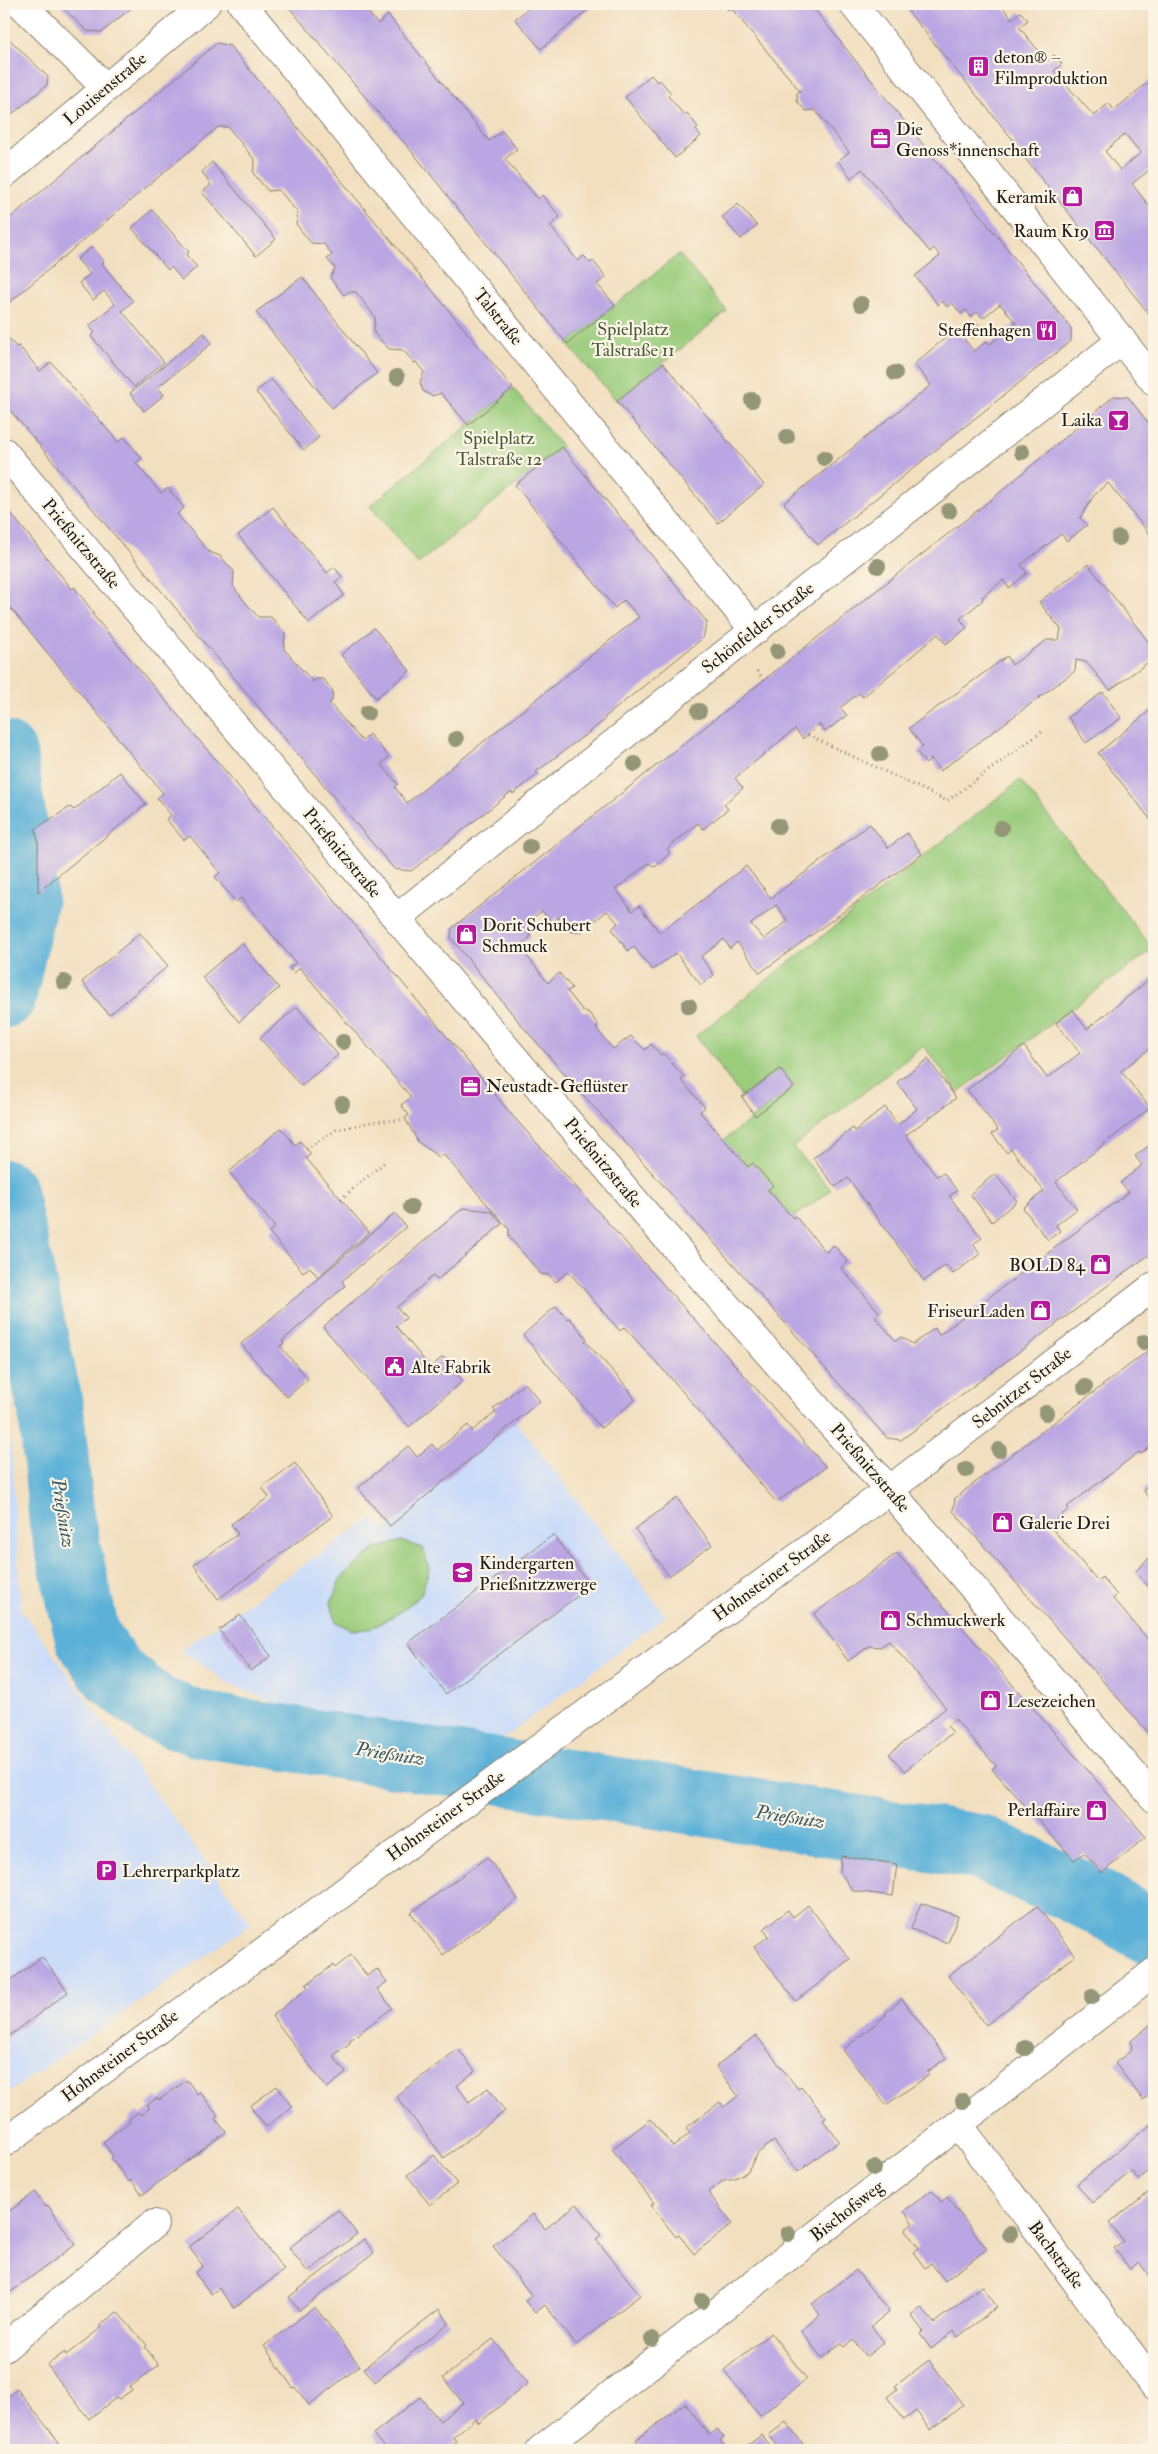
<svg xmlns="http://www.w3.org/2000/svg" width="1158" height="2454" viewBox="0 0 1158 2454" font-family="'IM FELL Double Pica',serif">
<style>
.built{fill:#cbdcf9}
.green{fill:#9acc7c;stroke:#5b744c}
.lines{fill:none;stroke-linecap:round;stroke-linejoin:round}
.river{stroke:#5cb1d8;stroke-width:66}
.building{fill:#b9a6e3;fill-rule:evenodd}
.minor-casing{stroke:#877e6e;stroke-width:30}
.path{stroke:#877e6e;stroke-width:3;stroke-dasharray:1 4;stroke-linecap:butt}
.minor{stroke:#fff;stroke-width:28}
.tree{fill:#949678}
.labels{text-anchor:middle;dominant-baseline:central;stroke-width:4.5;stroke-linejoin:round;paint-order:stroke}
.poi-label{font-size:18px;fill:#1c1c1c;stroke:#fcf5e5;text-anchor:start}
.street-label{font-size:18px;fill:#1c1c1c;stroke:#fcf5e5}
.park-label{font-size:18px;fill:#485a3e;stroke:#fcf5e5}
.water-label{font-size:19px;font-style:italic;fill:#365867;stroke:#fcf5e5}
</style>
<rect width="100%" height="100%" fill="#fcf5e5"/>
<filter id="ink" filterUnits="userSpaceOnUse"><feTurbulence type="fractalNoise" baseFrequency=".02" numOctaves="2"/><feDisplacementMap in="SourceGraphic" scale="10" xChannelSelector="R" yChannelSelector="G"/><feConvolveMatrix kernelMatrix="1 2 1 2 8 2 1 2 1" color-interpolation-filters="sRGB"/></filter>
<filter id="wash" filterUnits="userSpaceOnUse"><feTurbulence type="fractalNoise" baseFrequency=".0096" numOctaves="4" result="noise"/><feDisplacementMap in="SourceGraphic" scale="20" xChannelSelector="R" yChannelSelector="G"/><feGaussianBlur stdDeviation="1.12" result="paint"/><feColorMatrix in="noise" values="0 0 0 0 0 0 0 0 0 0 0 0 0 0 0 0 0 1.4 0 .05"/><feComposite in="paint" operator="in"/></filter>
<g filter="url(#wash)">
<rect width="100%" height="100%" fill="#f2dfc0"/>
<path class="built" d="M516,1421L666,1616L477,1758L310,1717L229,1684L181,1650L373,1517L383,1529L390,1526Z
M4,1433L11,1442L21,1610L251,1924L4,2096Z"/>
<path class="green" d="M679,254L727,311L617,401L567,344Z
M513,388L562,447L418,564L370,506Z
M1020,780L1153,949L958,1092L924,1046L793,1147L831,1190L793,1218L724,1140L794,1087L780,1069L742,1097L696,1036Z
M4,850L10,904L4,935Z
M401,1541L423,1548L429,1569L421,1595L399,1613L370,1629L352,1630L336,1622L331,1603L340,1579L373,1550Z"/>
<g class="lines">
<path class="river" d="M4,754L25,897L4,995
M4,1192L51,1410L62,1522L88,1638L114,1675L156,1708L198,1724L979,1847L1099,1902L1154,1934"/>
</g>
<g id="blocks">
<path class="building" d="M59,4H136L102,32L87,31Z
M286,4H361L378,24L388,15L489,141L502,131L517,149L505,159L538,199L542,195L560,217L550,226L578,261L584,256L590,263L593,261L606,277L597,284L615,305L567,344L418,159Z
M534,4H595L541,49L515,19Z
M723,4H810L1071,328V341L818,545L784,503L931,385L914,364L956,329L974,351L987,341L990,344L1016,323L1000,304L983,318L977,312L971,317L966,310L961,314L952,303L947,307L942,301L938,305L915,276L940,256L934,248L930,252L862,169L851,178L838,161L849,152L815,110L806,111L797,101V93L800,91L731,8L728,10Z
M902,4H1000L1012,19L1020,12L1028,20L1019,27L1047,61L1054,55L1062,64L1054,71L1094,116L1109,103L1114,110L1154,77V169L1153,167L1132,184L1154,212V320L1012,142L1014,141ZM1125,134L1141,153L1120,170L1105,151Z
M4,34L48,77L47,85L4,121Z
M217,43L230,46L513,388L468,425L441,393L432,396L423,391L420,382L424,372L416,362L414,363L403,350L389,349L374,333L375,317L356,292H348L344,295L330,278L335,268L327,259L332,255L324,244L311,243L296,224L298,213L279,190L268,191L253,173L255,160L228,127H218L4,307V223Z
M651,75L657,82L660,80L671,93L668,96L684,115L687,113L698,127L695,129L701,136L675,158L625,97Z
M212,162L276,239L256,256L202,192L211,185L202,172Z
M738,204L757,226L741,239L722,217Z
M152,210L189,252L186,255L197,267L182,280L171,267L168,270L132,228Z
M92,247L104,262L102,264L133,301L122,311L164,362L134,387L91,336L95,333L89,326L115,304L104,291L93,300L79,283L90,274L77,259Z
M302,277L377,373L332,408L256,312Z
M4,333L16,347L19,346L40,371L51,362L118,442L124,437L142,458L136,463L149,479L161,493L168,488L184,508L177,514L209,552L220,556L234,571L233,586L246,603L258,617H271L285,633L284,649L313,682L316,679H323L333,691L332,701L329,703L362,741L369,734L389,757L381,764L398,784L395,787L407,803L639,617L624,600L615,608L515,485L562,447L707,622L703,638L604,718L605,720L536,772L538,774L513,794L511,792L411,871L394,869L4,403Z
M204,333L212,343L158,387L164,395L144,411L130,393Z
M663,363L764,485L718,523L617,401Z
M271,379L319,437L304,450L256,392Z
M1114,396L1128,397L1154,430V547L1150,541L1153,538L1108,483L1095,494L1080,518L1087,525L1067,541L1061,534L1021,565L1027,573L1009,588L1003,580L982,597L983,600L960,619L967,628L946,644L938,634L863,697L859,693L840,708L847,715L825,732L819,724L803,739L795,729L735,778L743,788L724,804L728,809L703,829L698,823L667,849L670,853L655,867L649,863L616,889L632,911L639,906L660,933L746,866L771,898L870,824L888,848L907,833L922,854L760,973L737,942L730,949L724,939L701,957L714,975L701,985L676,953L652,970L634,947L628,951L612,929L618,923L607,911L580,933L569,931L558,917L552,922L542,911L526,923L530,927V938L522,944L526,948L523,951L548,983L559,973L572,988L567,991L583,1011L588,1012L598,1024L596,1028L613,1049L631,1036L645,1050L651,1044L661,1055L663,1053L684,1077L681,1080L705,1107L700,1112L748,1167L753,1163L773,1186L768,1190L793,1218L795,1216L826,1252L834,1245L848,1262L841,1268L880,1313L875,1317L896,1341L901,1337L913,1344L935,1328L939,1335L1129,1192L1120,1183L1142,1165L1135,1156L1154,1142V1251L901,1440L887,1438L523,1027L451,938L452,928L998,494ZM776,905L788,921L764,939L751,924Z
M4,505L72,589L74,587L94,613L92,614L311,872L511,1114L826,1467L776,1502L677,1385L624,1327L620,1331L568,1271L556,1282L549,1275L541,1274L509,1237V1229L443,1154L439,1157L418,1142L405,1118L409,1115L401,1105L411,1097L300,968L294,973L289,968L296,963L241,898L236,902L215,877L220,873L190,836L184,840L166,819L171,815L157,798L163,793L4,600Z
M273,507L327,573L334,567L342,577L335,582L344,595L309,623L238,535Z
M1088,564L1154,649V658L1110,690L1086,662L1076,660L1075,671L940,771L931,759L926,764L917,752L923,747L909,728L1007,656L1012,665L1047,640H1059L1061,629L1039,602Z
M374,628L410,671L376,698L341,655Z
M1103,692L1121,718L1086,743L1068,717Z
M1154,707V824L1098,753Z
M120,772L146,804L38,892V841L35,829L70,807L74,810Z
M140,933L168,966L109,1015L82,982Z
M242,943L279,988L239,1022L202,977Z
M1154,976V1045L1121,1071L1150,1108L1056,1182L1077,1209L1056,1225L1060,1231L1048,1240L1023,1208L1044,1191L1011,1149L1007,1153L992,1134L998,1130L967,1090L1024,1046L1047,1078L1080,1053L1056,1023L1073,1010L1087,1029Z
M297,1007L338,1055L301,1086L260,1038Z
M928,1059L956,1098L906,1135L936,1176L944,1173L957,1191L949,1196L982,1238L973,1244L980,1254L953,1274L946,1265L924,1281L848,1178L835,1187L813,1158L853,1128L855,1131L885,1107L898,1125L917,1109L897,1082Z
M780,1069L794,1087L755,1116L742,1097Z
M281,1128L295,1145L300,1141L311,1154L306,1158L369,1232L318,1277L310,1267L303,1272L269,1232L275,1227L229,1172Z
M995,1174L1017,1201L992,1222L970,1194Z
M463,1208L491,1211L502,1224L437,1280L433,1276L397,1307L406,1318L396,1326L430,1367L443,1357L463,1381L409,1427L323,1327Z
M395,1213L406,1227L342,1281L345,1286L282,1341L284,1343L280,1346L308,1379L287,1397L241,1344Z
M556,1306L567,1319L570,1318L587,1339L585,1341L628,1388L635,1400L601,1428L523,1335Z
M1153,1347L1154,1444L1141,1454L1139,1452L1067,1507L1069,1509L1049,1525L1098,1581L1102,1577L1117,1595L1113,1599L1153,1645L1154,1643V1739L953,1511L955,1498Z
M525,1383L540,1401L390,1526L358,1488L408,1446L417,1457L432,1444L437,1450L468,1425L472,1431L496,1412L493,1409Z
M295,1463L333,1516L218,1599L194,1565L238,1534L231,1524L269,1497L262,1487Z
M1154,1481V1505L1143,1490Z
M677,1498L712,1545L669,1576L635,1529Z
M553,1535L591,1586L446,1694L408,1643Z
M897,1553L1146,1837L1102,1873L1084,1853L1074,1860L992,1769L996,1766L955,1719L947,1726L953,1732L905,1771L889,1754L946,1708L889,1641L880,1647L869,1646L848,1661L814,1614Z
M1151,1556L1154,1559V1592L1135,1572Z
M240,1615L271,1656L251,1671L219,1630Z
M841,1856L897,1864L893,1896L853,1891L840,1872Z
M487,1857L518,1899L443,1955L411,1913Z
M921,1903L958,1916L948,1943L911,1929Z
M808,1905L850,1959L796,2001L754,1947L769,1936L764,1929L788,1910L793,1917Z
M1037,1906L1075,1956L986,2025L948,1976Z
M351,1955L367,1976L377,1969L387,1982L377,1989L392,2008L349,2041L350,2043L333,2056L346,2073L327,2088L272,2016L308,1988L306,1985L333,1965L335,1968Z
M42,1957L68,1992L4,2040V1985Z
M902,1999L946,2058L927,2072L929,2075L886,2105L843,2050L886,2015L885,2013Z
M1151,2024L1154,2025V2091L1143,2100L1115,2063L1132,2050L1131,2041Z
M756,2035L798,2089L801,2086L826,2118L823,2120L839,2141L798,2172L774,2141L758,2153L747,2172L735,2178L724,2180L708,2192L732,2224L694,2254L679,2235L676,2237L651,2205L654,2203L612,2149L651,2119L673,2147L690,2133L686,2128L720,2102L724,2107L738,2096L716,2066Z
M458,2049L475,2071L457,2086L469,2102L488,2088L505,2111L444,2158L396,2096Z
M187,2080L197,2094L200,2092L218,2116L215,2118L226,2132L142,2195L131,2180L129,2182L111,2158L113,2156L103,2142L130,2121L129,2119L138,2112L141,2115L150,2108L147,2105L157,2098L159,2100Z
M277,2086L292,2107L266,2127L250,2106Z
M1154,2122V2167L1138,2180L1132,2171L1092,2203L1077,2184Z
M434,2155L457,2184L430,2205L407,2175Z
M1154,2188V2283L1139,2262L1130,2269L1114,2248L1123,2241L1109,2223Z
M932,2190L941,2202L947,2197L987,2249L945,2281L931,2263L925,2268L913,2252L919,2248L905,2230L913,2223L904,2211Z
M35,2192L46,2207L48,2205L75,2245L4,2297V2212L7,2213Z
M577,2204L601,2235L596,2239L640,2295L576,2345L545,2305L535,2313L525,2301L532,2296L493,2246L533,2214L545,2229Z
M238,2209L284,2270L234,2308L219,2288L211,2294L195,2273L203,2266L189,2247Z
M338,2210L357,2234L308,2272L289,2248Z
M364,2239L374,2253L299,2311L289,2297Z
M856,2270L889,2312L871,2326L884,2342L866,2357L853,2340L844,2347L841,2343L822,2358L801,2331L820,2315L812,2304Z
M982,2286L997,2307L958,2337L954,2331L931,2349L920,2334L923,2331L911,2315L921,2307L934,2323Z
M315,2307L360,2366L309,2405L295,2387L293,2388L264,2346Z
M439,2309L449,2323L375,2382L364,2368Z
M117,2312L147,2345L145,2347L159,2365L130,2387L132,2390L119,2399L117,2397L89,2419L47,2365L65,2352L66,2355L102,2327L100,2325Z
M771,2333L807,2379L760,2416L724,2370Z
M493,2339L528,2383L479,2423L475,2419L453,2437L456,2441L444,2450H386L373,2434L420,2397L440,2421L463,2403L443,2378Z
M929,2360L963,2405L931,2430L916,2411L904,2420L887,2397L897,2389L895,2386Z
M17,2389L59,2442L48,2450H4V2400Z
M685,2403L709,2435L717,2429L724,2437L720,2440L726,2448L723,2450H644L636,2440Z
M786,2422L807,2449L805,2450H781L769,2435Z
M762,2435L774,2450H753L748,2445Z"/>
</g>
</g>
<g filter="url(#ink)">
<use href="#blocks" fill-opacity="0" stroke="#877e6e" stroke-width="1"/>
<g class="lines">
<defs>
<path id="minor" d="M21,4L106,88
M242,4L755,631
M853,4L1154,381
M4,174L206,4
M4,452L645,1213L889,1490L1154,1798
M397,918L736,645L1122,340
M958,2124L1154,2385
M4,2143L889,1490L1154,1286
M4,2348L154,2224
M540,2450L1154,1972"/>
</defs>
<use href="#minor" class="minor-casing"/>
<path class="path" d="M757,671L763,679
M808,735L947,801L1043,731
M306,1149L336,1130L371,1122L401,1120
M341,1199L386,1161"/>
<use href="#minor" class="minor"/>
</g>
<g class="tree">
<circle cx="861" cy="304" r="8"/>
<circle cx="973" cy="330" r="8"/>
<circle cx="895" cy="373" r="8"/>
<circle cx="397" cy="377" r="8"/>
<circle cx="752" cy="400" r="8"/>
<circle cx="787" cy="437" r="8"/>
<circle cx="1022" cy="452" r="8"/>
<circle cx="824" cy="458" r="8"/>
<circle cx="949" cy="511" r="8"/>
<circle cx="1119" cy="538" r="8"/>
<circle cx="878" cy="566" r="8"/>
<circle cx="777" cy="651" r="8"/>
<circle cx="699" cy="711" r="8"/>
<circle cx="367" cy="713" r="8"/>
<circle cx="456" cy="739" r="8"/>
<circle cx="880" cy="754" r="8"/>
<circle cx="635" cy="764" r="8"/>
<circle cx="778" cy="826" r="8"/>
<circle cx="1001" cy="828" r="8"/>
<circle cx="530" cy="847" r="8"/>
<circle cx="64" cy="982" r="8"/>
<circle cx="689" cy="1006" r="8"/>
<circle cx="343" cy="1042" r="8"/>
<circle cx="342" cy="1104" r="8"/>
<circle cx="411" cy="1207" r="8"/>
<circle cx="1144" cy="1342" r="8"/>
<circle cx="1085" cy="1387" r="8"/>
<circle cx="1046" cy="1413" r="8"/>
<circle cx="999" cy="1450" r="8"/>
<circle cx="966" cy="1470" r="8"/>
<circle cx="1092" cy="1997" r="8"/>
<circle cx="1025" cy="2048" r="8"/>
<circle cx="963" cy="2101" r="8"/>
<circle cx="874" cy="2168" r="8"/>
<circle cx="788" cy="2234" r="8"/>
<circle cx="1010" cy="2234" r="8"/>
<circle cx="702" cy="2301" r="8"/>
<circle cx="652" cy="2339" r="8"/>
</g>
</g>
<defs>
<symbol id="building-square" viewBox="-11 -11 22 22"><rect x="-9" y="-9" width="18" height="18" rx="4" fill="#b5179e" stroke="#fcf5e5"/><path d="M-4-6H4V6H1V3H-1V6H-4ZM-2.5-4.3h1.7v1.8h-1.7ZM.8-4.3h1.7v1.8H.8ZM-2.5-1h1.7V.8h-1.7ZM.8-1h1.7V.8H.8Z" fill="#fff"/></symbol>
<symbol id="office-square" viewBox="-11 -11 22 22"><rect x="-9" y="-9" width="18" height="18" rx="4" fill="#b5179e" stroke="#fcf5e5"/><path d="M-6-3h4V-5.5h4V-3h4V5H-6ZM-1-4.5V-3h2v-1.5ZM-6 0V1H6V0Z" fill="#fff"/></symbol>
<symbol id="shop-square" viewBox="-11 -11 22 22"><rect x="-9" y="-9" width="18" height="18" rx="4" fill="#b5179e" stroke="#fcf5e5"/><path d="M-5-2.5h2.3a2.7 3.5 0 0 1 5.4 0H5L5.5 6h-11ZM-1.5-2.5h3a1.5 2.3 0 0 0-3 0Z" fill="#fff"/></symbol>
<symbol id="museum-square" viewBox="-11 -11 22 22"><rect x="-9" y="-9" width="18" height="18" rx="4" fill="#b5179e" stroke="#fcf5e5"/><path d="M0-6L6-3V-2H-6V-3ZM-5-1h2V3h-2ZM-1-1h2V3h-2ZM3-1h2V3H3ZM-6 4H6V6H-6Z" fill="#fff"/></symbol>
<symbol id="restaurant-square" viewBox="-11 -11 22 22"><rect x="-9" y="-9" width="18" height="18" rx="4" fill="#b5179e" stroke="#fcf5e5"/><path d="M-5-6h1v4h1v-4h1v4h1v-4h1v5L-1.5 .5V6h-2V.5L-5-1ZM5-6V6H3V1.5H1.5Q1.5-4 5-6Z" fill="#fff"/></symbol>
<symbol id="bar-square" viewBox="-11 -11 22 22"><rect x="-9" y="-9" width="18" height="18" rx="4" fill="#b5179e" stroke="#fcf5e5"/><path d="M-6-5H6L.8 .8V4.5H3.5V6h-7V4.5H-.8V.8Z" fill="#fff"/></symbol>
<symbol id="civic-square" viewBox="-11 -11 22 22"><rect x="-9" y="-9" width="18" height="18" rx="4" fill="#b5179e" stroke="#fcf5e5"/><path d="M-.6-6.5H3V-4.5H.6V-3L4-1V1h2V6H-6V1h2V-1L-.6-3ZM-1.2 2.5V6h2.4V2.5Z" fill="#fff"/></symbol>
<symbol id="school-square" viewBox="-11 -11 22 22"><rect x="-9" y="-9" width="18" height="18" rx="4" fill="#b5179e" stroke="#fcf5e5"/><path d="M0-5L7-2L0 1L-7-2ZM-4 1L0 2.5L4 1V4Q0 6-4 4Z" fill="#fff"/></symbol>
<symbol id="parking-square" viewBox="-11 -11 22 22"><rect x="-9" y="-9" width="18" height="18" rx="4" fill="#b5179e" stroke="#fcf5e5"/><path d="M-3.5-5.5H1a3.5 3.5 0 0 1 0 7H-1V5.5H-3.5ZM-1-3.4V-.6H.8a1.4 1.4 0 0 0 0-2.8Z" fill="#fff"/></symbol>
</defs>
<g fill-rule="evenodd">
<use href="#building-square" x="966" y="54" width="25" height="25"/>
<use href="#office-square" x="868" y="126" width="25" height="25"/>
<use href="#shop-square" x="1060" y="184" width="25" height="25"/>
<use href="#museum-square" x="1092" y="218" width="25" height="25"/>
<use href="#restaurant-square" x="1034" y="318" width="25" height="25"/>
<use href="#bar-square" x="1106" y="408" width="25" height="25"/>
<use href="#shop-square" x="454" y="922" width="25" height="25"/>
<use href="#office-square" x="458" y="1074" width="25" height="25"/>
<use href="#shop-square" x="1088" y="1252" width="25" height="25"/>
<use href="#shop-square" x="1028" y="1298" width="25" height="25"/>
<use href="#civic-square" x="382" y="1354" width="25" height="25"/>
<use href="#shop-square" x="990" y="1510" width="25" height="25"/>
<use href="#school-square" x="450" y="1560" width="25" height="25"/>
<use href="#shop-square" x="878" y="1608" width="25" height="25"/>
<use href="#shop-square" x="978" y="1688" width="25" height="25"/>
<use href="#shop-square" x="1084" y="1798" width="25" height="25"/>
<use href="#parking-square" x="94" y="1858" width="25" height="25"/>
</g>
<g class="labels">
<g class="poi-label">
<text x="994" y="57">deton® –<tspan x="994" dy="21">Filmproduktion</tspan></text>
<text x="896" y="129">Die<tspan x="896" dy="21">Genoss*innenschaft</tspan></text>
<text x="1057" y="197" text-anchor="end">Keramik</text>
<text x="1089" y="231" text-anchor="end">Raum K19</text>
<text x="1031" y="330" text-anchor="end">Steffenhagen</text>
<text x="1102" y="420" text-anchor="end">Laika</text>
<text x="482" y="925">Dorit Schubert<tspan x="482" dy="21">Schmuck</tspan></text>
<text x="486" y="1086">Neustadt-Geflüster</text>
<text x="1085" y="1265" text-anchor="end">BOLD 84</text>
<text x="1025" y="1311" text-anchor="end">FriseurLaden</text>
<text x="411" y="1367">Alte Fabrik</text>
<text x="1019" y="1523">Galerie Drei</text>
<text x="479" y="1563">Kindergarten<tspan x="479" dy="21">Prießnitzzwerge</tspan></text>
<text x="906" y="1620">Schmuckwerk</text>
<text x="1007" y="1701">Lesezeichen</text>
<text x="1080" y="1810" text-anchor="end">Perlaffaire</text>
<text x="122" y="1871">Lehrerparkplatz</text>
</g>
<g class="street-label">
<text transform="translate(105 89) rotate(-40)">Louisenstraße</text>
<text transform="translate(498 317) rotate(51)">Talstraße</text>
<text transform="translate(81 544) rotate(50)">Prießnitzstraße</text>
<text transform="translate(758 628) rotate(-38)">Schönfelder Straße</text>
<text transform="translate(342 853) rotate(50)">Prießnitzstraße</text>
<text transform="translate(603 1163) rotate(50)">Prießnitzstraße</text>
<text transform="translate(1022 1388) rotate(-38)">Sebnitzer Straße</text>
<text transform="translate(870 1468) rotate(49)">Prießnitzstraße</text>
<text transform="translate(772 1576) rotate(-36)">Hohnsteiner Straße</text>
<text transform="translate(446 1816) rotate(-36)">Hohnsteiner Straße</text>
<text transform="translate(120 2056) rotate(-37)">Hohnsteiner Straße</text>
<text transform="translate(847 2211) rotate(-38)">Bischofsweg</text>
<text transform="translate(1056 2255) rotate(53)">Bachstraße</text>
</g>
<g class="park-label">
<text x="633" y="329">Spielplatz<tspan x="633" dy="21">Talstraße 11</tspan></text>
<text x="499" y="438">Spielplatz<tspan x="499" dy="21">Talstraße 12</tspan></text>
</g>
<g class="water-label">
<text transform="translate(63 1513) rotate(81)">Prießnitz</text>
<text transform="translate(390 1754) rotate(9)">Prießnitz</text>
<text transform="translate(790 1817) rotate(9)">Prießnitz</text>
</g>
</g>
<rect width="1158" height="2454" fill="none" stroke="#fcf5e5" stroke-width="20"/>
</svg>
